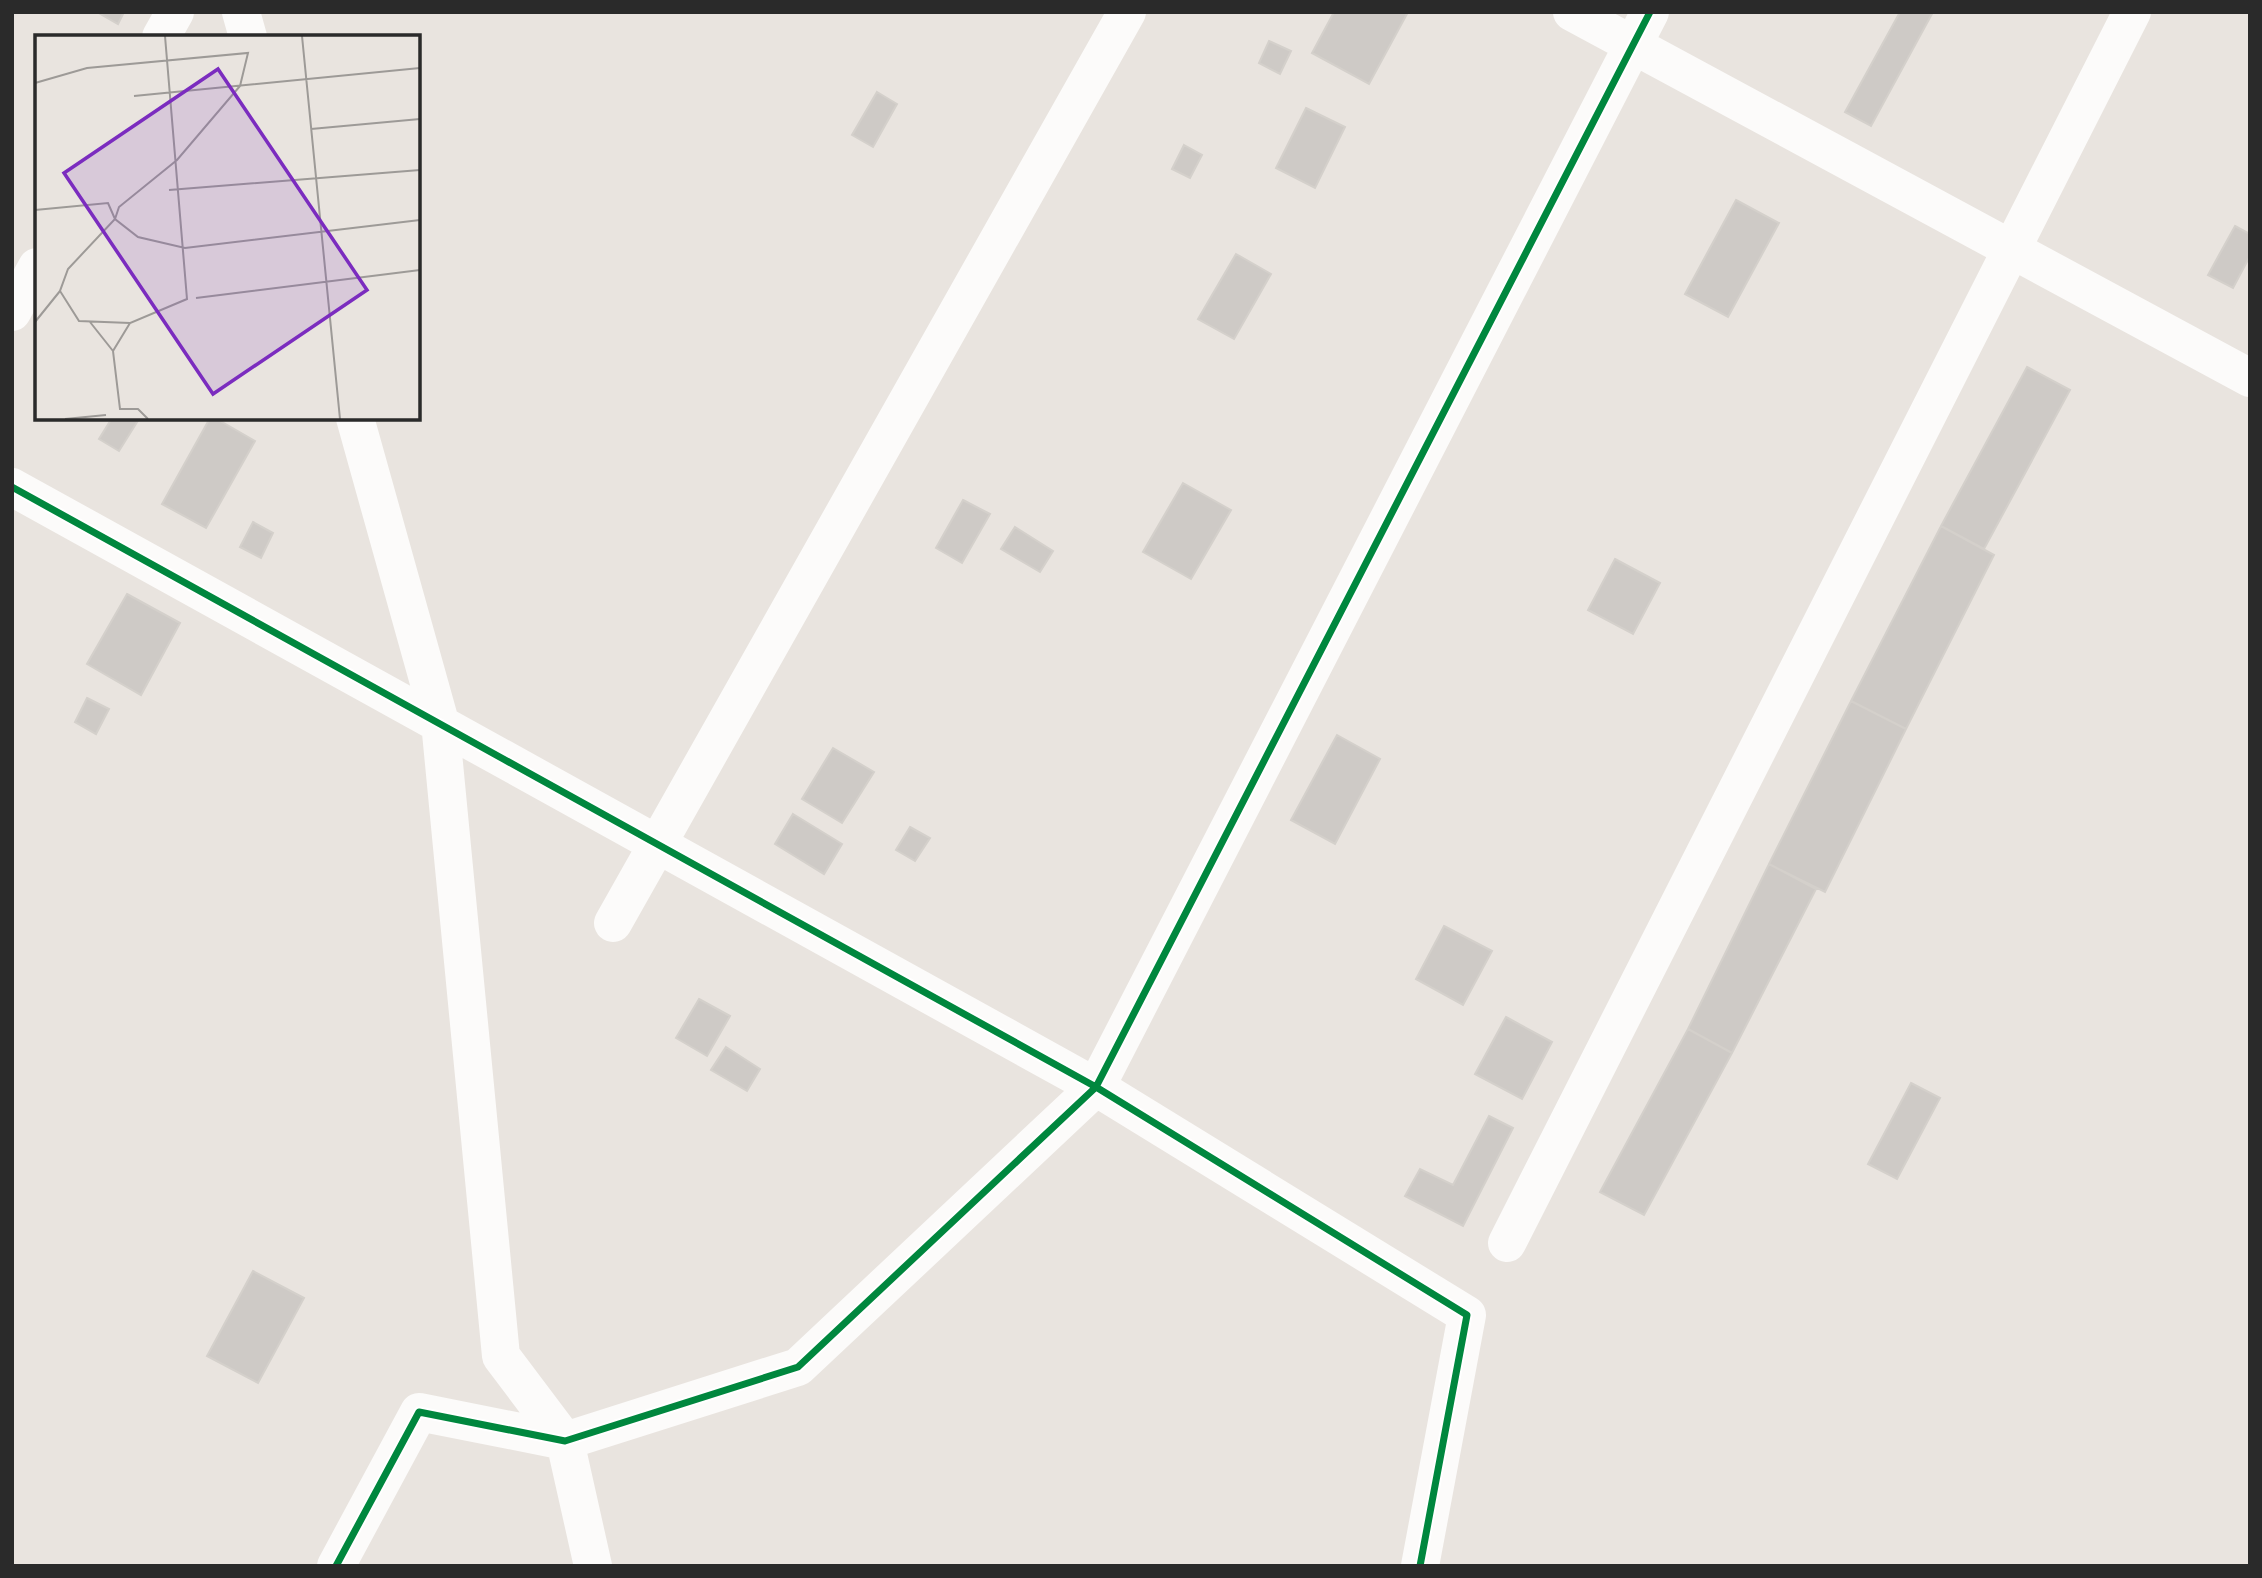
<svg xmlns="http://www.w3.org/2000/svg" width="2262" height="1578" viewBox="0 0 2262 1578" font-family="'Open Sans',sans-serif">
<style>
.building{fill:#cecac6;stroke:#d4d0cb;stroke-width:2}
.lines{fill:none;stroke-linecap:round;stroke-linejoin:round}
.minor{stroke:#fcfbfa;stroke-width:38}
.cycleway-casing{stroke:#fff;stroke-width:11}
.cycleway{stroke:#00873e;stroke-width:7}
.inset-road{fill:none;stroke:#9d9a97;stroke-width:2}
.view{fill:#7b2cbf;fill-opacity:0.15;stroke:#7b2cbf;stroke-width:3.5}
.inset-edge{fill:none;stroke:#2a2a2a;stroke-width:3.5}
</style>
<rect width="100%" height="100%" fill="#e9e4df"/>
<path class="building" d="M97,12H124L118,24Z
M1334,12H1408L1369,84L1312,53Z
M1900,12H1933L1871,126L1845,112Z
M1269,41L1291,51L1280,74L1259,63Z
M877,92L897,104L873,147L852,135Z
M1306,108L1345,127L1315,188L1276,168Z
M1184,145L1202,155L1190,178L1172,169Z
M1736,200L1779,223L1728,317L1685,294Z
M2235,226L2250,234V256L2233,288L2208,275Z
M1236,254L1271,274L1234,339L1198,319Z
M2027,367L2070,390L1984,549L1941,526Z
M112,418L139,419L119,451L99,439Z
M210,418H215L255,441L206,528L162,504Z
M1183,483L1231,510L1191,579L1143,552Z
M963,500L990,514L962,563L936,548Z
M253,522L273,533L261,558L240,547Z
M1941,526L1994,555L1906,729L1851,701Z
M1015,527L1053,551L1040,572L1001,549Z
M1615,559L1660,583L1633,634L1588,610Z
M127,594L180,623L141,695L87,664Z
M87,698L109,709L96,734L75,722Z
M1851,701L1906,729L1825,892L1769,864Z
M1337,735L1380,759L1335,844L1291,820Z
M833,748L874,772L842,823L802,799Z
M793,814L842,844L824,874L775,844Z
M910,827L930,838L915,861L896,850Z
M1769,864L1816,889L1732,1053L1688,1029Z
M1444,926L1492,951L1463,1005L1416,979Z
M699,999L730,1016L707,1056L676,1038Z
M1506,1017L1552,1042L1522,1099L1475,1074Z
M1688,1029L1732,1053L1644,1215L1600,1192Z
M726,1047L760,1069L747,1091L711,1070Z
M1911,1083L1940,1098L1897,1179L1868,1164Z
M1489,1116L1513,1128L1463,1226L1405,1196L1420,1169L1453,1185Z
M253,1271L304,1298L258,1383L207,1356Z"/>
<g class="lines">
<path class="minor" d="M241,12L248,37
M1572,12L2250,378
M161,37L175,12
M12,312L37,267
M355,418L440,722L501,1356L565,1441L593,1566
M12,487L1096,1087L1467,1315L1420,1566
M613,923L1127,12
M1507,1243L2132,12
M336,1566L419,1412L565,1441L798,1367L1096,1087L1650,12"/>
<defs>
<path id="cycleway" d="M12,487L1096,1087L1467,1315L1420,1566
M336,1566L419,1412L565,1441L798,1367L1096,1087L1650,12"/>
</defs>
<use href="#cycleway" class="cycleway-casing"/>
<use href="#cycleway" class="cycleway"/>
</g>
<g transform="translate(35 35)">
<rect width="385" height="385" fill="#e9e4df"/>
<path class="inset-road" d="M267,1L305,384M0,48L52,33L213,18L205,51L142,125L84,172L80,184L33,234L25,256L44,286L95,288M99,61L385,33M276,94L385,84M134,155L385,135M0,175L73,168L80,184L103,202L150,213L385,185M161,263L385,235M0,287L25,256M55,287L78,316M30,384L71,380M113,384L103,374H85L78,316L95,288L152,264L130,1"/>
<path class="view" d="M183,34L332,255L178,359L29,138Z"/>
<rect width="385" height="385" class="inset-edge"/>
</g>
<rect width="2262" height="1578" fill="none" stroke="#2a2a2a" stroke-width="28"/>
</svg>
